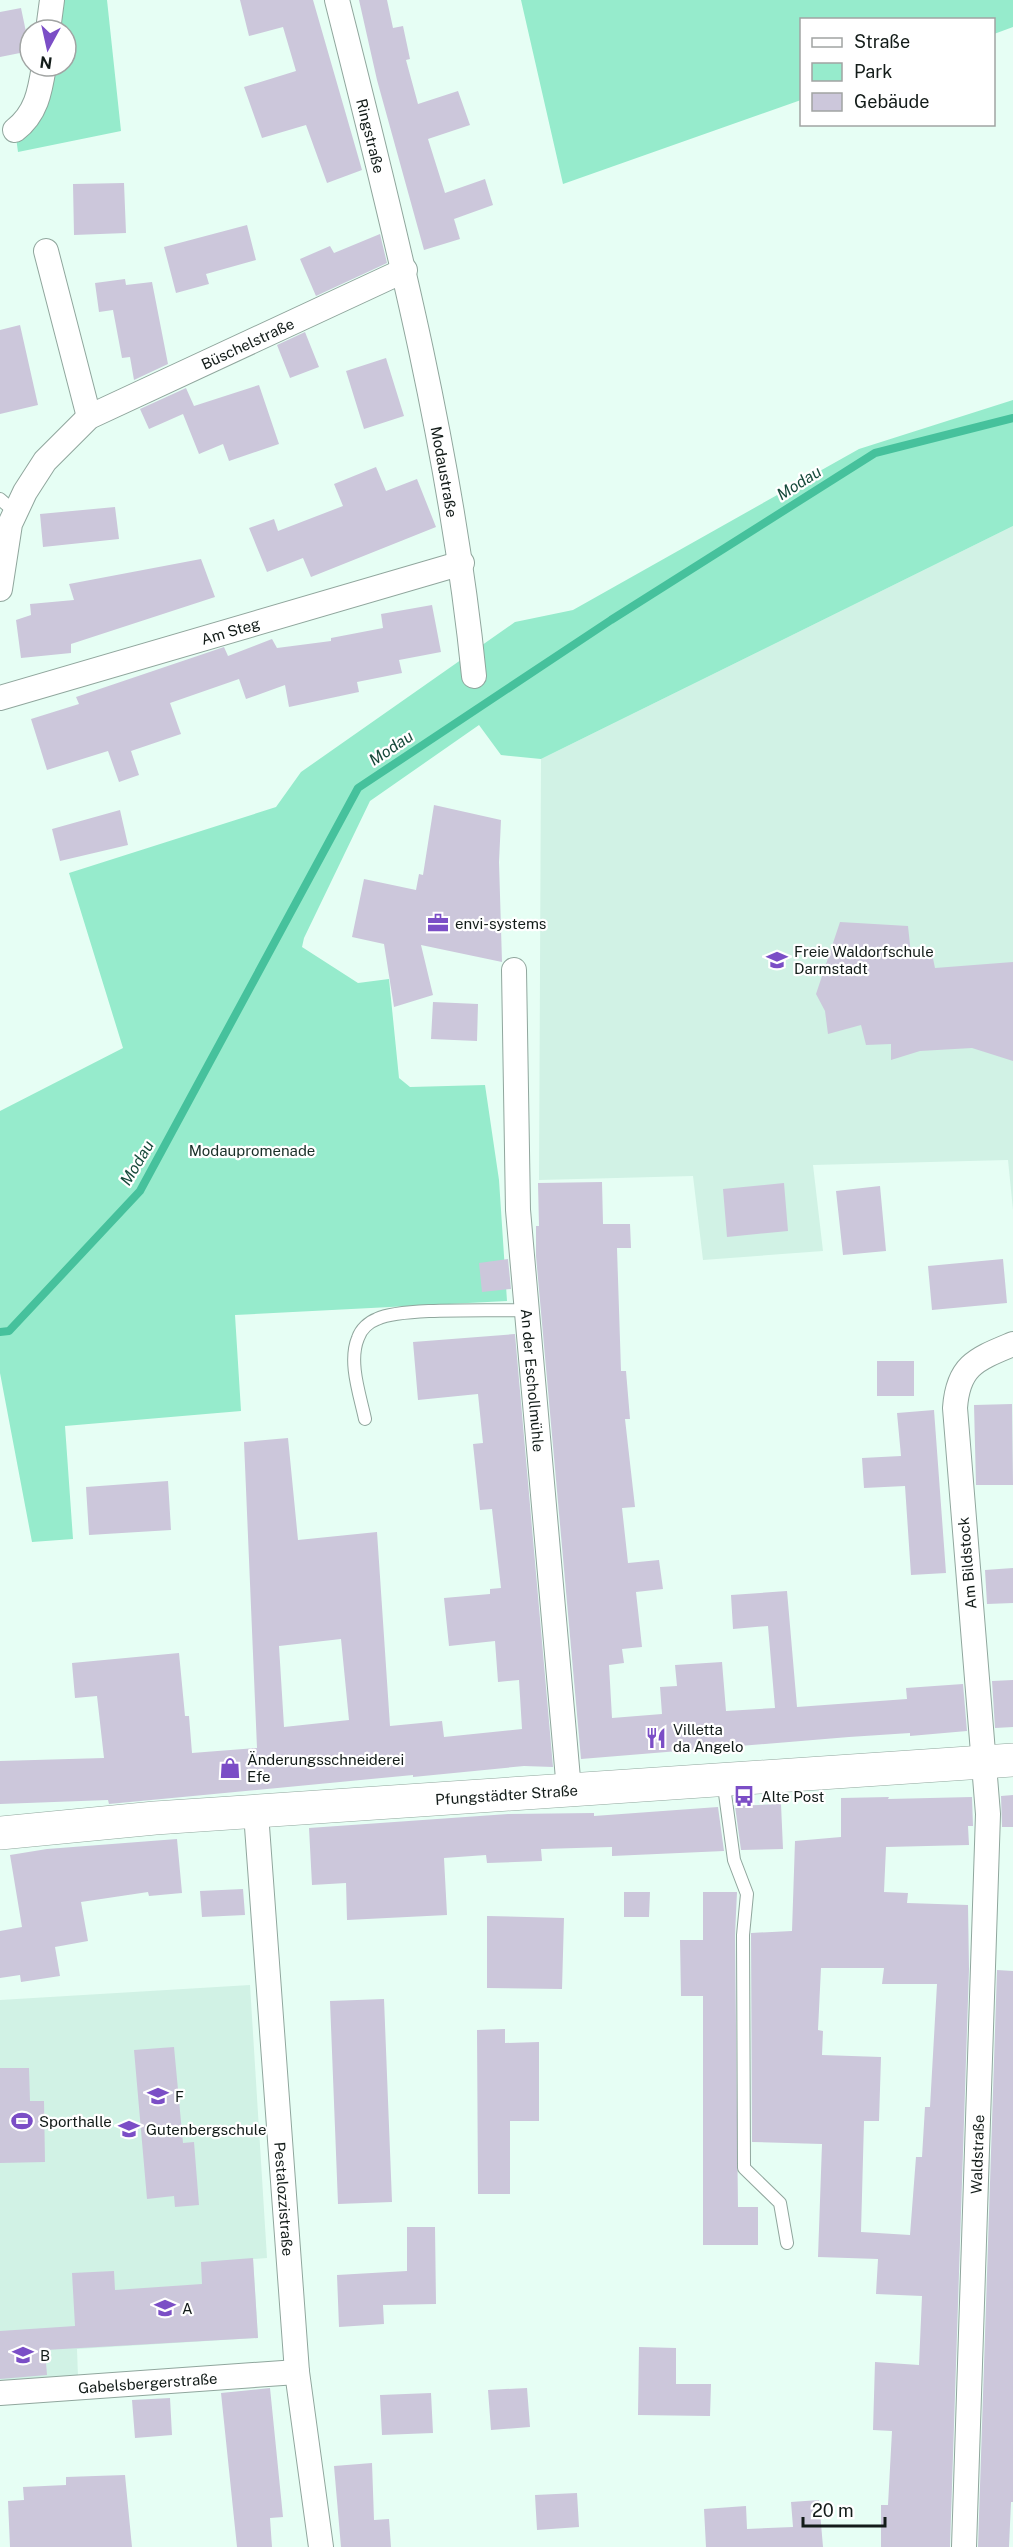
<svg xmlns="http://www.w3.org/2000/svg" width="1013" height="2547" viewBox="0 0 1013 2547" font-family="'Public Sans',sans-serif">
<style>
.built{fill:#d1f2e5}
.green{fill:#96ebcc}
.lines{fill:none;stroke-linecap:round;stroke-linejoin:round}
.stream{stroke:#46c19c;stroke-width:8}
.building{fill:#ccc7db;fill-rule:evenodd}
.lane-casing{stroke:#90a69d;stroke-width:14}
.street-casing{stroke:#90a69d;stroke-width:26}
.secondary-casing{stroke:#90a69d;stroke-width:34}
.lane{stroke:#fff;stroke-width:12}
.street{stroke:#fff;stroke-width:24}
.secondary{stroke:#fff;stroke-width:33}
.labels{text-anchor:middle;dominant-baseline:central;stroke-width:4.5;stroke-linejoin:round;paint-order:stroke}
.street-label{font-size:15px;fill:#131c19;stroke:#fff}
.poi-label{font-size:15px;fill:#131c19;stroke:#fff;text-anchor:start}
.park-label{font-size:15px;fill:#192e27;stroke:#fff}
.water-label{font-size:16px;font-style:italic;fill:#174a3b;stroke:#fff}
</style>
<rect width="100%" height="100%" fill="#e6fef4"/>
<path class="built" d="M1013,526V1210L1008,1160L813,1165L823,1251L703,1260L693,1176L539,1180L541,759Z
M250,1985L267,2258L253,2259L258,2338L77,2349L78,2377L0,2382V2000Z"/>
<path class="green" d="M52,0H107L121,131L18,152L15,130L44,66H66V30H48Z
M521,0H1013V27L994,34V20H802L801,100L563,184Z
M1013,400V526L541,759L501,755L479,725L370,801L304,938L302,947L358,983L389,979L399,1078L410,1087L485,1085L499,1180L507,1301L235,1315L241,1411L65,1426L73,1539L32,1542L0,1373V1111L123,1048L69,873L276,807L301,772L515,622L573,610L859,449Z"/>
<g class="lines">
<path class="stream" d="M0,1332L9,1331L140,1191L358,788L611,620L875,453L1013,418"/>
</g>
<path class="building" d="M240,0H313L362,170L327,183L306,125L262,138L244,87L296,71L283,27L249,36Z
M359,0H387L393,28L403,26L410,59L406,60L418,104L458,91L470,125L428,139L445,193L485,179L493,205L454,219L460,239L424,250L377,80Z
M21,8L30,51L0,57V12Z
M124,183L126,233L74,235L73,184Z
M247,225L256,260L206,274L209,284L176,293L164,247Z
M380,234L387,263L316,296L300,259L330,246L334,253Z
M125,279L126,285L152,282L168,364L134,380L130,357L122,358L113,310L99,312L95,283Z
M20,325L38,405L0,414V330Z
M305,332L319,367L290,378L277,345Z
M386,358L404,416L364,429L346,371Z
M259,385L279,444L229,461L223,444L199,454L183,414L149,429L140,409L186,388L194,406Z
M376,467L386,491L417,479L436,527L311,577L303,558L267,572L249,528L274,519L278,531L343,506L334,484Z
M115,507L119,539L43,547L40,514Z
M201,559L215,597L71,644V653L21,658L16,620L31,615L30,604L74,600L69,584Z
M432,605L441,652L399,660L402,673L357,682L359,692L289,707L285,685L246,699L239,679L170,703L181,734L131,751L139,775L119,782L108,751L47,770L31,719L79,704L76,697L224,647L228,656L272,639L277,648L331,641V638L383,628L381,614Z
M434,805L501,820L499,862L502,962L421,945L433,995L394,1007L384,944L352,937L364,879L416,890L419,874L423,875Z
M120,810L128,845L60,861L52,829Z
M840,922L908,926L911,954L931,949L935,968L1013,962V1061L972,1048L920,1051L891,1060V1044L866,1045L861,1025L828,1034L825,1011L816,994Z
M433,1002L478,1004L477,1041L431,1039Z
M602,1182L603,1224H630L631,1248H617L621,1371H626L630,1419H625L635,1507L622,1508L628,1563L659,1560L663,1589L636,1592L642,1647L622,1649L624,1663L609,1665L612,1718L662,1714L660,1687L677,1686L675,1665L722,1662L726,1711L775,1708L768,1626L733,1629L731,1595L787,1591L797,1707L907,1699L906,1688L963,1684L967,1731L910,1736V1733L849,1737L581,1759L536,1256V1226H539L538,1183Z
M784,1183L788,1231L727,1237L723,1189Z
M880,1186L886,1251L843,1255L836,1191Z
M508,1259L511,1289L482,1292L479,1263Z
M1003,1259L1007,1303L932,1310L928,1266Z
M515,1334L553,1767L524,1766L413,1777V1775L109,1804L108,1800L0,1804V1761L104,1758L97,1696L75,1698L72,1663L179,1653L185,1716H189L192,1753L257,1748L244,1442L288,1438L298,1540L377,1532L390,1726L442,1721L444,1737L522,1729L519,1680L498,1682L495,1641L449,1646L444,1598L490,1594V1589L501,1588L492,1509L480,1510L473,1444L483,1443L478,1394L418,1400L413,1342ZM341,1639L349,1720L284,1727L279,1646Z
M877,1361H914V1396H877Z
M1012,1404L1013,1485H976L974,1405Z
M934,1410L946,1573L911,1575L905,1486L864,1488L862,1458L901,1456L897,1413Z
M168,1481L171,1530L89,1535L86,1487Z
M1013,1568V1603L987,1604L985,1570Z
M1013,1680V1727L995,1728L992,1681Z
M1013,1795V1827H1002L1001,1796Z
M889,1797L888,1799L972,1797L973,1826H968L969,1845L886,1847L884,1892L908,1893L907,1903L968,1905L969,1969L950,2547H881V2505H888L892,2431L873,2430L875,2362L919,2365L922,2296L876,2294L878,2259L818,2257L822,2144L752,2142L751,1933L792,1931L795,1841L841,1837V1798ZM821,1968H884L882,1984H937L930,2107H925L922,2157H916L910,2235L861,2232L864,2121H879L881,2057L822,2055L823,2031L818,2030Z
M781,1804L783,1849L741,1850L735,1806Z
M718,1807L724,1851L612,1856V1847L541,1849L542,1861L487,1863L486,1855L444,1858L447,1915L347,1920L346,1883L312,1885L309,1828L508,1814L594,1813V1816Z
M177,1839L182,1893L149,1896L148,1892L81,1902L88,1941L55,1947L60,1976L21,1982L20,1975L0,1978V1931L22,1927L10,1855L47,1849Z
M243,1889L245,1915L202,1917L200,1891Z
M624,1892H650L649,1917H624Z
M703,1892H737L735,1935L738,2207H758V2245H703V1996H681L680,1940H703Z
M487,1916L564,1918L562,1989L487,1988Z
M997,1970L1013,1971V2502H1011L1009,2547H978Z
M384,1999L392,2202L338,2204L330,2001Z
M505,2029V2043L539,2042V2121H510V2194H478L477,2030Z
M174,2047L183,2143L194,2142L199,2205L175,2207L174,2196L147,2199L134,2050Z
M0,2068H29L30,2101H44L45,2162L0,2163Z
M407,2227H435L436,2304L383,2305L384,2324L339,2327L337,2275L407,2271Z
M253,2258L258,2338L45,2350L47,2375L0,2379V2331L75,2326L72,2273L114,2271L115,2290L202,2284L201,2262Z
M639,2347L676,2348V2384H711L710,2416L638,2415Z
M270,2388L283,2517L270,2518L272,2547H237L221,2393Z
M527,2388L530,2427L491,2430L488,2390Z
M431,2393L433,2433L382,2435L380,2395Z
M170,2398L172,2435L135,2438L132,2400Z
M372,2463L374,2520L389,2519L391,2547H341L334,2466Z
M125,2475L132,2547H10L8,2501L24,2500L23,2487L66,2485V2477Z
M577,2493L579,2527L537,2530L535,2495Z
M819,2500L823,2547H706L704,2509L746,2506L747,2529L793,2527L791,2502Z"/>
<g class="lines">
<defs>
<path id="lane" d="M0,499L15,512
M365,1419C360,1395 348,1362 358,1338C361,1329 369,1322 377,1319C402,1307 496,1311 528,1310
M723,1779L734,1860L747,1894L743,1935L744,2168L780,2203L787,2243"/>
<g id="street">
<path id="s1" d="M337,0C393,223 451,447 474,676"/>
<path d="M48,30L52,0"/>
<path d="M15,130C36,114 40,92 44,66"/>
<path d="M46,251L89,417"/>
<path id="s2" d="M0,589L10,524L25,492L45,461L89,417L405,270"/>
<path id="s3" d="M0,698L462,563"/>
<path id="s4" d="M514,970L518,1210L569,1790"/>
<path id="s5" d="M256,1813L297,2372L321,2547"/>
<path id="s6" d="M0,2393L297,2372"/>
<path id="s7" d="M964,2547L988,1814L955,1408C958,1365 977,1359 1013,1344"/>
</g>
<g id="secondary">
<path id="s8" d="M0,1833L155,1818L1013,1760"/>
</g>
</defs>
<use href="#lane" class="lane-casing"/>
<use href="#street" class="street-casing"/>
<use href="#secondary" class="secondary-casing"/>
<use href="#lane" class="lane"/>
<use href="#street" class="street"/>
<use href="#secondary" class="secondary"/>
</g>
<defs>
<symbol id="office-bare" viewBox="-9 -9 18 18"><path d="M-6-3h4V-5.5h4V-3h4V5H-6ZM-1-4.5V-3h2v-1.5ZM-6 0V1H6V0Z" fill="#7b4ec6" stroke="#fff" stroke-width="2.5" paint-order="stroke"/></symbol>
<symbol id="school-bare" viewBox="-9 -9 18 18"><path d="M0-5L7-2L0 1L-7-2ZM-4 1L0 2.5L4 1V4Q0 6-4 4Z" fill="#7b4ec6" stroke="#fff" stroke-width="2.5" paint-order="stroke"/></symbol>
<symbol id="restaurant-bare" viewBox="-9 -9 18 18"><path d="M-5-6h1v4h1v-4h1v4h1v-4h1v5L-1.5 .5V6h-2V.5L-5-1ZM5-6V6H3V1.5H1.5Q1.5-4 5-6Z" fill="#7b4ec6" stroke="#fff" stroke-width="2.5" paint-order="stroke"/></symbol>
<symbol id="shop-bare" viewBox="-9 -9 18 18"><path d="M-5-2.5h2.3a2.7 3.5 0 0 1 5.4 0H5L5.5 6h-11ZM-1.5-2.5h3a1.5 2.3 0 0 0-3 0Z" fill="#7b4ec6" stroke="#fff" stroke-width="2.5" paint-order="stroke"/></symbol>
<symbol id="bus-bare" viewBox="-9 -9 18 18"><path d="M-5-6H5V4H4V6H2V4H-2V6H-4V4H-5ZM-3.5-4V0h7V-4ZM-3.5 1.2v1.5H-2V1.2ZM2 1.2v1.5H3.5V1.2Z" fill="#7b4ec6" stroke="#fff" stroke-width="2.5" paint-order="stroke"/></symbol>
<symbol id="stadium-bare" viewBox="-9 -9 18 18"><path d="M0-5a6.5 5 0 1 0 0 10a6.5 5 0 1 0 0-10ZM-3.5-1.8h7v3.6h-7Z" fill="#7b4ec6" stroke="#fff" stroke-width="2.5" paint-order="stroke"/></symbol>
</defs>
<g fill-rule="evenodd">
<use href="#office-bare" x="423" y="908" width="30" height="30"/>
<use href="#school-bare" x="762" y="945" width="30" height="30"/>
<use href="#restaurant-bare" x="641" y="1723" width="30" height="30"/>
<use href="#shop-bare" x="215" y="1753" width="30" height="30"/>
<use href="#bus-bare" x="729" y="1781" width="30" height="30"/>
<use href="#school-bare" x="143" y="2081" width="30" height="30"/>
<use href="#stadium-bare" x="7" y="2106" width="30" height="30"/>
<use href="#school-bare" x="114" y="2114" width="30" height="30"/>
<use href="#school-bare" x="150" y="2293" width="30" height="30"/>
<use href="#school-bare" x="8" y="2340" width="30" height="30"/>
</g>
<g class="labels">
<g class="street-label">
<text stroke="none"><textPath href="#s1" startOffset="140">Ringstraße</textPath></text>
<text stroke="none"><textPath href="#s2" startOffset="375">Büschelstraße</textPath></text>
<text stroke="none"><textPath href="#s1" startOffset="484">Modaustraße</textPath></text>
<text stroke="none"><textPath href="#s3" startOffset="240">Am Steg</textPath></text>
<text stroke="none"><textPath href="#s4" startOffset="411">An der Eschollmühle</textPath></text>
<text transform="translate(967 1563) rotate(-95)">Am Bildstock</text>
<text stroke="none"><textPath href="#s8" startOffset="508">Pfungstädter Straße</textPath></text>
<text stroke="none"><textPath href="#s7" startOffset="393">Waldstraße</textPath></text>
<text stroke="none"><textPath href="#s5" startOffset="387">Pestalozzistraße</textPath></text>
<text stroke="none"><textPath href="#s6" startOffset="148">Gabelsbergerstraße</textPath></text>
</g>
<g class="poi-label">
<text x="455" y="923">envi-systems</text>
<text x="794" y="951">Freie Waldorfschule<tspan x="794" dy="17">Darmstadt</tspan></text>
<text x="673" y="1729">Villetta<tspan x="673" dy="17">da Angelo</tspan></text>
<text x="247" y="1759">Änderungsschneiderei<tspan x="247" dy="17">Efe</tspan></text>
<text x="761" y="1796">Alte Post</text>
<text x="175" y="2096">F</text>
<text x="39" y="2121">Sporthalle</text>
<text x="146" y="2129">Gutenbergschule</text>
<text x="182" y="2308">A</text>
<text x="40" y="2355">B</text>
</g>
<g class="park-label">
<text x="252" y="1150">Modaupromenade</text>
</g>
<g class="water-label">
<text transform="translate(799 483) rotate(-32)">Modau</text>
<text transform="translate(391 748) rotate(-34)">Modau</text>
<text transform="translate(137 1163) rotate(-59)">Modau</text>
</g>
</g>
<rect x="800" y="18" width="195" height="108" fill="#ffffff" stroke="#a1a4a3" stroke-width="1.5"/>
<rect x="812" y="38" width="30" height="9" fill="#ffffff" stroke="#a1a4a3" stroke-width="1.5"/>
<text x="854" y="48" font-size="18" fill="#131c19">Straße</text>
<rect x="812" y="63" width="30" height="18" fill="#96ebcc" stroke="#a1a4a3" stroke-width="1.5"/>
<text x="854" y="78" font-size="18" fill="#131c19">Park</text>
<rect x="812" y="93" width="30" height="18" fill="#ccc7db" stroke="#a1a4a3" stroke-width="1.5"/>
<text x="854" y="108" font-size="18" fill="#131c19">Gebäude</text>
<g transform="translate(48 48) rotate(188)"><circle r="28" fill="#ffffff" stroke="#a1a4a3" stroke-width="1.5"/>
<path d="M0-4.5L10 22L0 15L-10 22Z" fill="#7b4ec6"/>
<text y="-9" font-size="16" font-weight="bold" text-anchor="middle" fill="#131c19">N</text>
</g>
<path d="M803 2517v9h82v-9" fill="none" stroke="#131c19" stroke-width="3"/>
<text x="812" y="2517" font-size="18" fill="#131c19" stroke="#ffffff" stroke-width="4.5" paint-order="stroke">20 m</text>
</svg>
